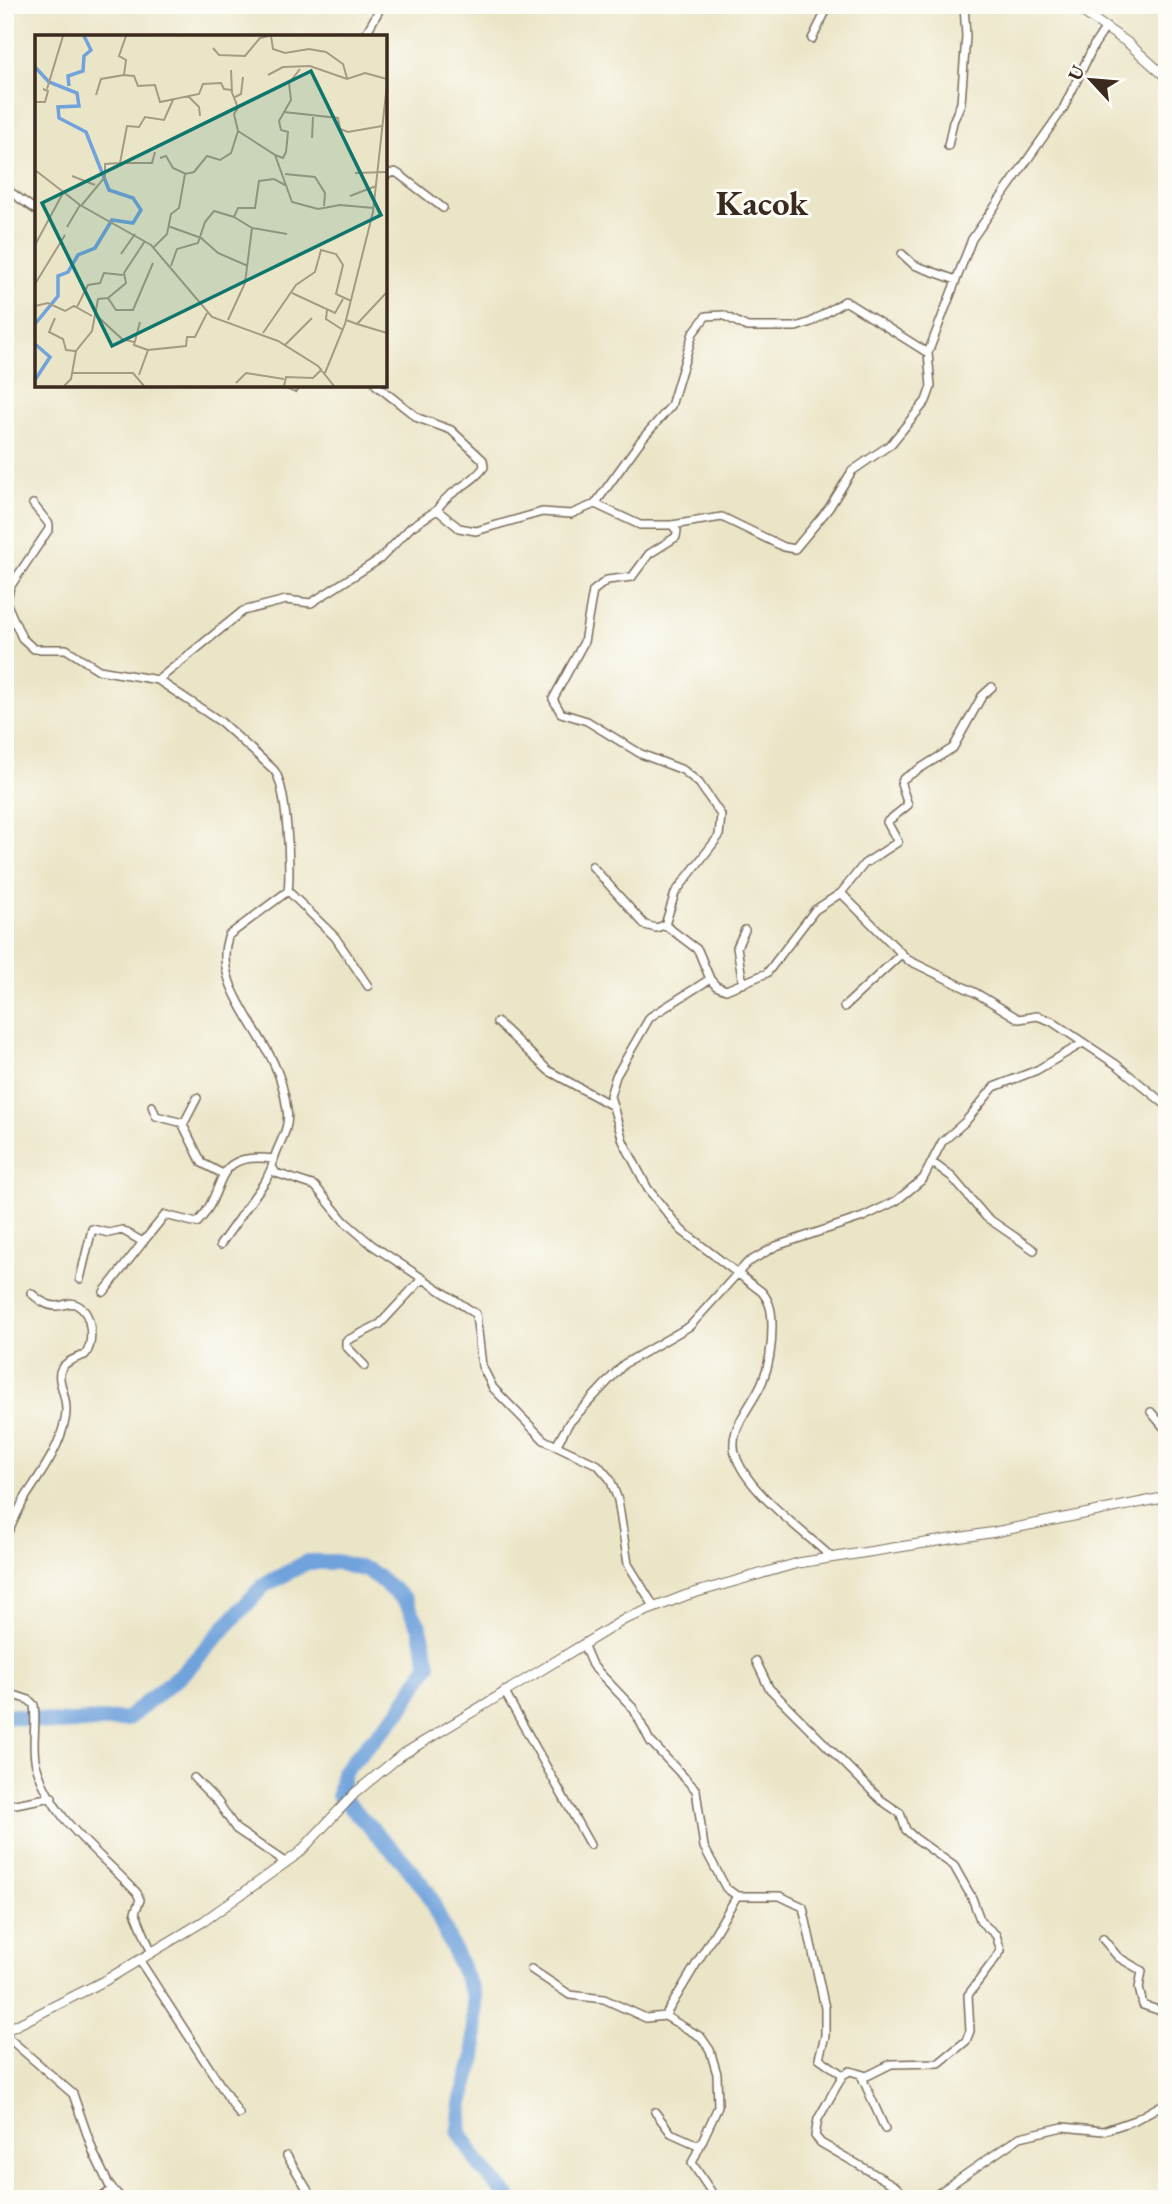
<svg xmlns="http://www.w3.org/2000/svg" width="1172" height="2204" viewBox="0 0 1172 2204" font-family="'EB Garamond',serif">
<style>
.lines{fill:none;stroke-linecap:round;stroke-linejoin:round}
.river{stroke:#70a2db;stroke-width:16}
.minor-casing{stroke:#796b59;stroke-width:10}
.tertiary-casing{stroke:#796b59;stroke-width:11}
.minor{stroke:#fff;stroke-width:7}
.tertiary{stroke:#fff;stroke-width:9}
.labels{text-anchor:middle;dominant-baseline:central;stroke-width:6;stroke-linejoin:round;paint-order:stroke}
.quarter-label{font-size:35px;font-weight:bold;fill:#3b2a1e;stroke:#fdfcf7}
.inset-river{fill:none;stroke:#70a2db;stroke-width:3.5}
.inset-road{fill:none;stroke:#a59a83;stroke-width:2}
.view{fill:#0f766e;fill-opacity:0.15;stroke:#0f766e;stroke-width:3.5}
.inset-edge{fill:none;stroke:#3b2a1e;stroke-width:3.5}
</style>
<rect width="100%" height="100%" fill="#fdfcf7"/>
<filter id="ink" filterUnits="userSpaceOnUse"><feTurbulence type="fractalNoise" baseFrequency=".0143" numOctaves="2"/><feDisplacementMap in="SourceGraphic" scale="14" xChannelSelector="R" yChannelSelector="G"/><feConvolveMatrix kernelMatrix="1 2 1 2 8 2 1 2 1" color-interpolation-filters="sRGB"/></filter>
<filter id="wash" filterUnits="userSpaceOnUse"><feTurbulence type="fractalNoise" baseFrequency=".00686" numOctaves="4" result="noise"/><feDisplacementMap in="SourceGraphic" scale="28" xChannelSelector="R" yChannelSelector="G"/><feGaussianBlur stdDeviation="1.57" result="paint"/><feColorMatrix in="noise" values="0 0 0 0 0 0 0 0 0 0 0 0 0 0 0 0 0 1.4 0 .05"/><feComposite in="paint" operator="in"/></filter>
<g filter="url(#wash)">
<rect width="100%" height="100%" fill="#ebe5c7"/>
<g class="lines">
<path class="river" d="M5,1715L58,1723L127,1719L186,1670L263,1586L307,1562H336L370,1571L405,1600L420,1628L429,1664L399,1712L343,1772L339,1795L404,1862L428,1893L474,1996L475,2057L462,2099L459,2131L480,2166L510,2199"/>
</g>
</g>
<g filter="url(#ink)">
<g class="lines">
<defs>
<path id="minor" d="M364,37L382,5
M812,39L829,5
M948,146L953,122L961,103L966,36L964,5
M385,175L395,172L400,175L443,208
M5,188L37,211
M902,254L914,265L956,280
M287,385L294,388L297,385
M376,385L418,418L451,430L483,460L484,467C471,486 448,490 437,510
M595,504L642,439L671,406L693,333L706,316L723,315L747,327H796L811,322L845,301L928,353
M672,525L677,531L676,537L649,554L632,577L607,580L593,591L584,642L553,699L561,713L587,721L641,754L683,770L699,783L721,815L719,836L675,893L665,925L698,950L710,979L650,1017L616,1076L610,1096L623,1141L648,1189L681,1230L762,1292C771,1303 772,1313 772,1327C772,1345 770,1363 763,1380C754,1405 724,1430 737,1459C751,1494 802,1530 830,1556
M5,600L22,638L34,649H66L99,670L158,680L243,611L286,600L311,603L380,559L411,527L437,510L459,528L476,531L542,512L571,514L595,504L640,525H672L722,517L784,547L795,549L829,508L852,471L891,444L926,401L931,387L928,353L972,239L1063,109L1094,45L1106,27
M7,600L10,587L49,529V524L33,504
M158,680L221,722L273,769C287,782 291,870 288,891L229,935C211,979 257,1025 274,1064C281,1078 285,1095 287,1110C291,1132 275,1146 272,1167L276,1173L315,1186L344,1221L372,1245L476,1314L482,1366L493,1388L544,1440L598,1465L610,1479L618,1500L628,1564L655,1608
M592,866L645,925L656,928L665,925
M288,891L335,937L368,986
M841,893L864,864L898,842L887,822L908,805L901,784L903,779L953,748L982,696L992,687
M710,979L716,986L726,990L767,973L815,910L841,893L908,960L976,993L1019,1019L1037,1016L1051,1021L1117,1065L1167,1106
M743,984L737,947L745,930
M844,1007L900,955
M497,1022L549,1071L611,1105
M197,1098L183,1125L202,1163L223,1174
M152,1106L156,1116L183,1123
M933,1163L952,1177L986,1217L1034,1250
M220,1245L266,1180L272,1167
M80,1279L92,1229L109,1233L122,1230L143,1242L165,1215L197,1223C229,1190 209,1151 273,1159
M104,1292L143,1242
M365,1366L346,1346V1341L380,1324L421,1280
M1151,1412L1167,1431
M556,1446L569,1423L624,1364L690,1326L747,1263L776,1246L863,1217L896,1201L923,1179L942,1142L966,1121L994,1087L1037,1070L1083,1043
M5,1537C13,1524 18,1510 25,1498C41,1473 59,1449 65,1420C72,1386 38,1369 85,1355C94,1343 93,1313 77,1305C69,1300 64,1307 56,1306C46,1306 38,1299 31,1293
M583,1644L592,1665L633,1708L650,1741L696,1790L704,1847L726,1888L737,1896H780L803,1907L825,2008V2036L819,2058L843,2075L818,2119L815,2136L821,2143L895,2186L909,2199
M756,1661L769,1688L881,1800L900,1813L906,1830L915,1838L954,1866L972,1898L981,1922L996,1935L1001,1951L968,1995L970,2031L966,2041L939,2063L891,2064L867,2076L850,2071L843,2075
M504,1691L590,1845
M5,1692L29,1700L34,1705C37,1725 31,1745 36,1765C53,1823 99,1851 137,1893L140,1900L135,1912L152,1953
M194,1778L218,1802L236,1829L286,1863
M5,1806L52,1797
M1103,1939L1118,1957L1142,1971L1139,1988L1143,2005L1167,2013
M140,1961L239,2114
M531,1969L570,1995L604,1999L646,2018L665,2016
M5,2035L73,2094L94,2154L109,2185L122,2199
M861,2075L885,2129
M655,2112L671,2133L700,2146
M287,2156L313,2199
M99,2199L113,2189
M716,2199L692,2163L718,2107L717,2074L710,2050L701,2037L665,2016L737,1896
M930,2199L1020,2137L1063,2127L1103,2131L1135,2120L1167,2102"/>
<path id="tertiary" d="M1073,5L1128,43L1167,78
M5,2031L106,1980L204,1921L299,1853L355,1793L400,1756L625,1619L687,1595L798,1563L995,1532L1167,1497"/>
</defs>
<use href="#minor" class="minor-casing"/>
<use href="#tertiary" class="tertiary-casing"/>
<use href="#minor" class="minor"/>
<use href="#tertiary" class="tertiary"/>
</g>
</g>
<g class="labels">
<g class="quarter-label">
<text x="762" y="202">Kacok</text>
</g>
</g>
<g transform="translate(35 35)">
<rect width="352" height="352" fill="#ebe5c7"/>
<path class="inset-river" d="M0,32L14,47L42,58L44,71L23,72L24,83L51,97L74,155L98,163L106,175L98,188L77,185L60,213L43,220L33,237L23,241V261L0,289M34,51L33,41L48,36L49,21L56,15L49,1M0,309L15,322L0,345"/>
<path class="inset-road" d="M91,1L84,21L91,25L89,40L99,41L103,51L120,50L125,67L164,59L168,49L186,48L189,54L196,55L203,73L199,79L203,96L240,120L257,167L283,174L305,170L339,173M236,1L238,14L250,18L274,14L291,17L308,29L312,43M178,13L184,20L210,21L225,3L234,1M196,35L197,58M233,40L248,32L275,31L312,44L330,38L352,44M12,54L28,1M61,60L66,44L89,40M153,61L164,72L165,81M200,62L206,59L208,42M0,67H10L13,56L8,54M249,77L303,83L305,94L313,97L347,91M277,103L278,82M240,120L248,123L251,117L253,97L246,95L244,86L256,65L254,48L265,34M125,123L131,121L138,133L151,139M85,128H117L120,117M0,135L45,170L116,210L177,282L243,306L283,331L299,351M320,138L352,137M250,139L280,142L290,158L289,171M37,141L60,150M315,161L341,151M46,171L70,142V129L85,128L92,91L104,92L110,82L129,85L138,65M133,191L166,203L183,218L213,231M32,192L45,170M217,193L252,199M0,210L28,158M119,212L132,199L136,179L144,173L150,139L159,137L172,121L185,125L196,118L203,96M86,219L100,199M136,231L142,214L163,208L170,187L179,176L199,182L203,173H220L224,146L239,144L252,151M0,249L30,200M257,258L300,278L308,264M73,263L81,275H98L118,228M0,271L13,268L30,276L39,271L57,281M42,272L53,250L65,248L69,238L88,240M292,275L291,284L308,295M61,280L87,304L99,307M20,283L14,297L28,304L31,315L40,316M193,285L210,248L217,193L199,182M311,285L322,289L352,257M105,287L99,310L113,315M322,289L352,298M228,298L261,250L280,237L286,215L301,219L308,230L301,259L316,266M250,310L277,283M37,338H98L109,351M290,338L310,289L338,177L352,49M104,340L113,315L151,311L152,302H160L172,278M201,348L211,338L249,344M29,351L36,344L41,316L57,296L63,264L73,263L91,248L89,238L110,206M249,351L251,342L278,343L287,334"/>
<path class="view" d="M276,36L346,180L77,311L7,168Z"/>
<rect width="352" height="352" class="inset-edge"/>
</g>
<rect width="1172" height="2204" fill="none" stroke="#fdfcf7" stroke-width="28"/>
<g transform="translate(1091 80) rotate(296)" stroke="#fdfcf7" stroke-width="5" paint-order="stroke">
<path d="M0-5L12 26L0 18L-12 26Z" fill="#3b2a1e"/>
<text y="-10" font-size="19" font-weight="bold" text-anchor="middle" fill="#3b2a1e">U</text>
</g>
</svg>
